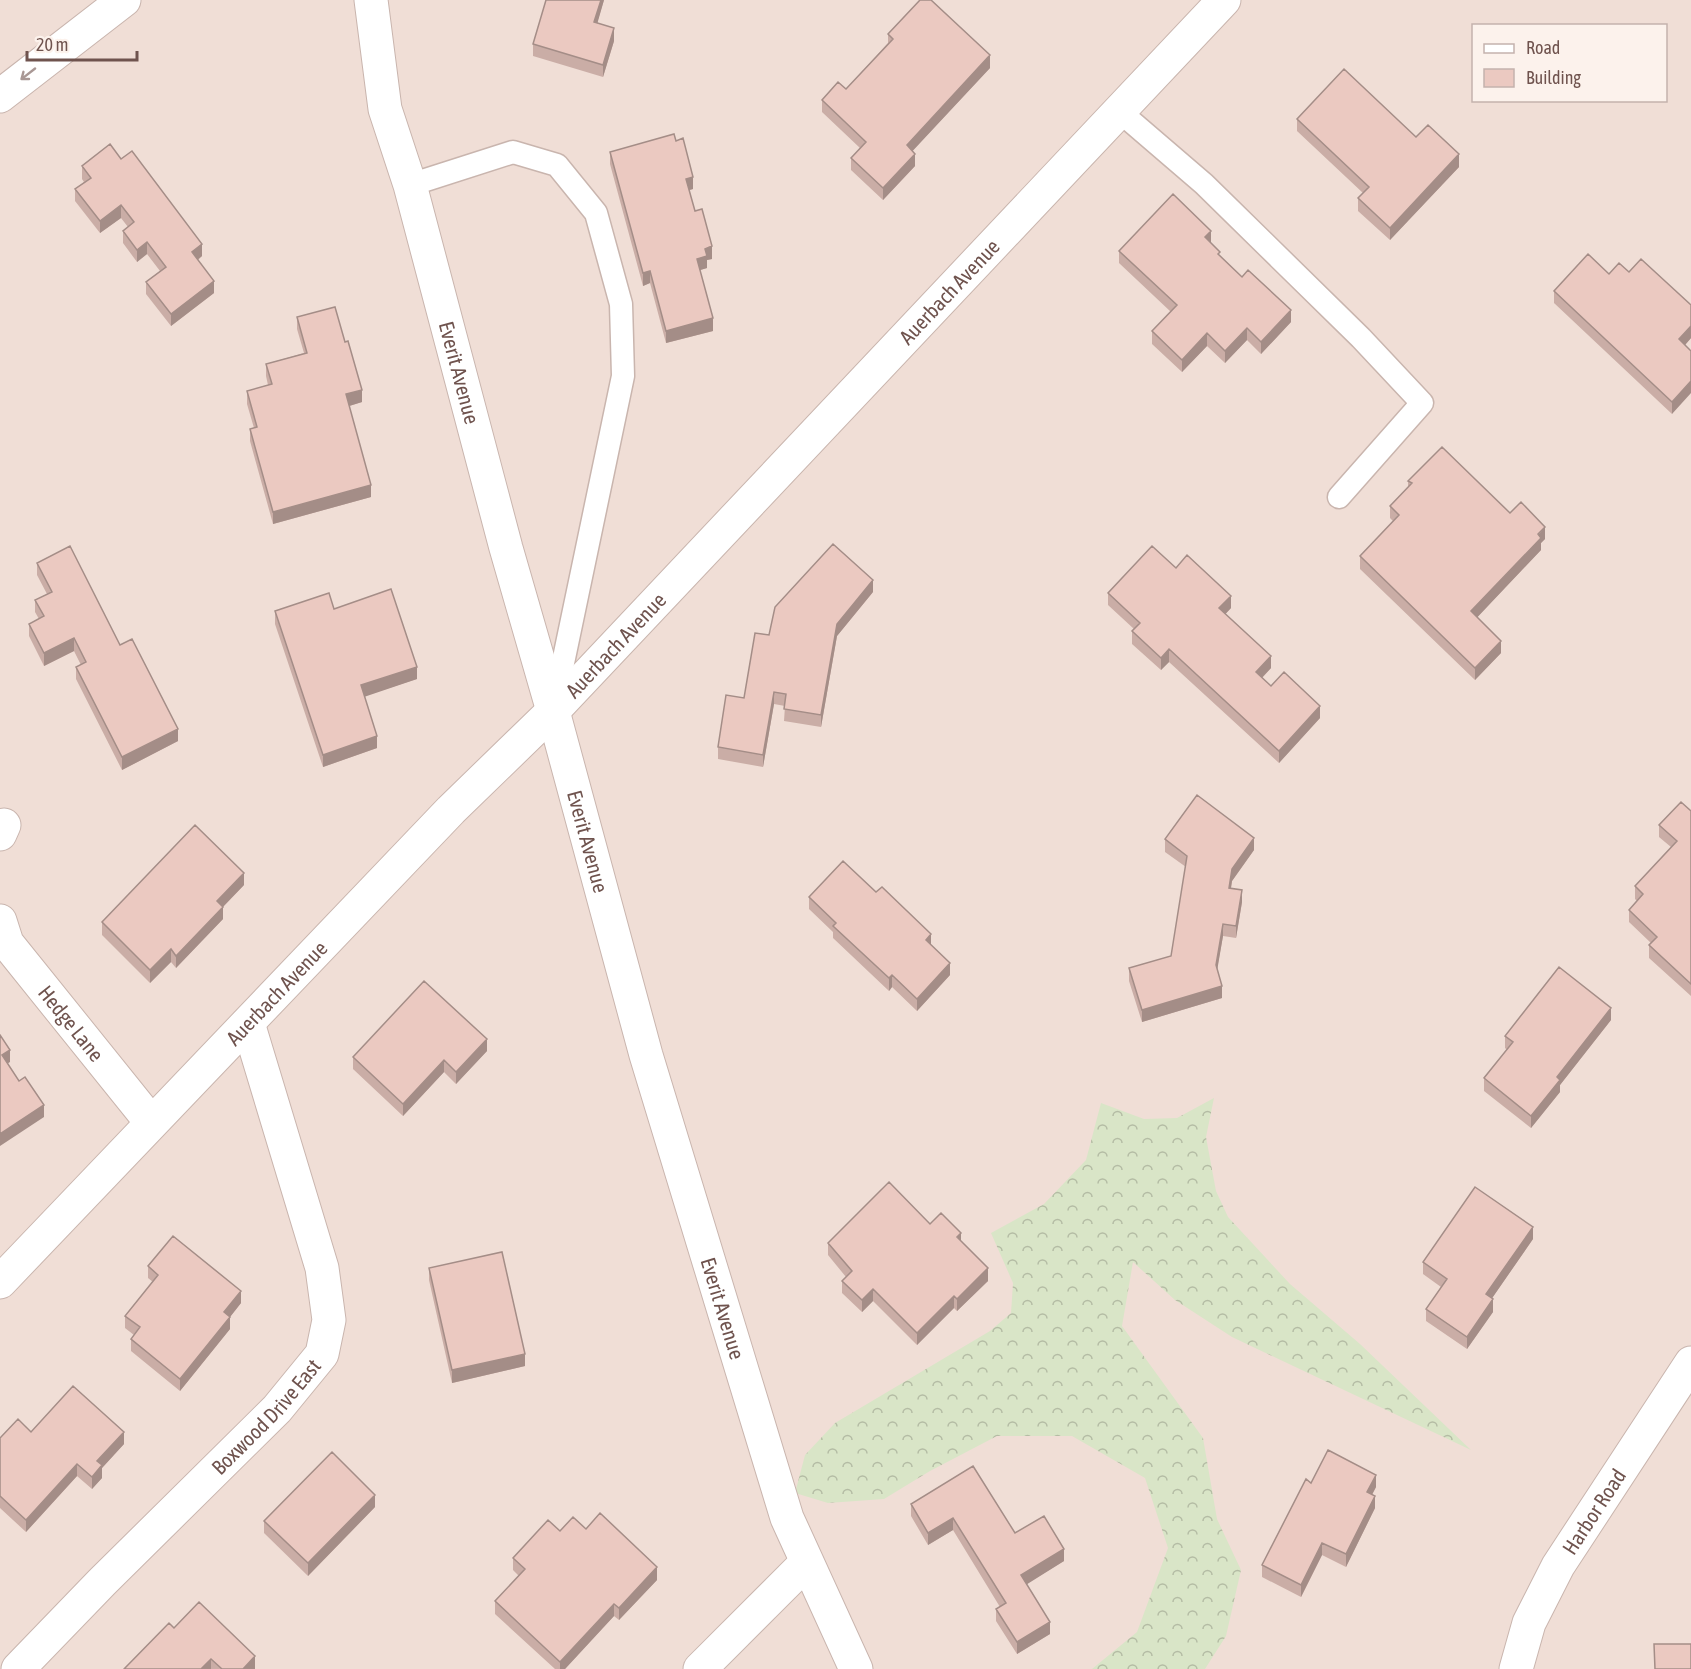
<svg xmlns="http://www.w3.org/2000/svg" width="1691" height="1669" viewBox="0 0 1691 1669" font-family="'Asap Condensed',sans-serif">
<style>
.residential{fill:#f0ded6;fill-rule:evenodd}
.forest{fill:url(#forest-crowns)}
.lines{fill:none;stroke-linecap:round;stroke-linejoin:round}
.service-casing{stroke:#c9b5ae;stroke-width:25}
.minor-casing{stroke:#c9b5ae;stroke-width:35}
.service{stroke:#fff;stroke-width:22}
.minor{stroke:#fff;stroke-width:33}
.wall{fill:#caada6}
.shaded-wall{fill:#a48d87}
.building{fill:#ebc9c1;stroke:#a48d87;stroke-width:1.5}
.oneway{stroke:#a99895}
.labels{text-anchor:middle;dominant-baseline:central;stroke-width:4.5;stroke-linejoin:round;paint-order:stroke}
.street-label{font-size:21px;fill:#6f534e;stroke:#fcf2ec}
</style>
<defs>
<pattern id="forest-crowns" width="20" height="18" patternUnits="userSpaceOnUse" patternTransform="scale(1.5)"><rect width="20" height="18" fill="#d9e5c7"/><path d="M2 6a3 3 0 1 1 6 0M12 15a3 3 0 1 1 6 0" fill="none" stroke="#b4bca4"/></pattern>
</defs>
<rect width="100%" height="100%" fill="#f9eee6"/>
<path class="residential" d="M0,0H1691V1669H0ZM1474,26H1666V100H1474Z"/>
<path class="forest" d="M1214,1098L1206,1137L1216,1191L1228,1217L1290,1284L1360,1344L1471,1450L1232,1337L1175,1300L1133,1262L1122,1326L1203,1438L1217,1519L1241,1570L1226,1636L1205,1669H1092L1137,1632L1168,1548L1145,1478L1072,1436H997L930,1471L884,1499L828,1503L795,1493L805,1455L835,1423L990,1331L1011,1313L1013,1283L991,1233L1044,1204L1086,1160L1101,1103L1144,1119L1177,1118Z"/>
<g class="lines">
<defs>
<path id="service" d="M1119,111L1204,184L1361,338L1422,403L1339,497
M410,185L513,152L557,165L596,213L621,304L623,376L554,706"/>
<g id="minor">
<path id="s1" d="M371,0L385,109L410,185L506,548L553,711L646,1055L787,1518L856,1669"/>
<path d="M0,96L124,0"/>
<path d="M0,834L4,825"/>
<path id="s2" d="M0,921L7,943L151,1122"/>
<path id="s3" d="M0,1282L451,810L553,711L1224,0"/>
<path id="s4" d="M18,1669L102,1582L277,1409L322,1354L329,1320L322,1268L248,1023"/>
<path d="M700,1669L806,1563"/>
<path id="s5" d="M1516,1669L1529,1623L1558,1566L1691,1363"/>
</g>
</defs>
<use href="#service" class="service-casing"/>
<use href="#minor" class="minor-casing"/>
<use href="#service" class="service"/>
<use href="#minor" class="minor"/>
</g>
<path class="wall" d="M546,0H604L597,23L614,41L603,77L533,56V44Z
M888,34L990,68L912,151L915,166L883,200L851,170V158L860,148L822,112V100L846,89L888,43Z
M1297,119L1416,137L1459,167L1390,240L1358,211V198L1363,193L1297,131Z
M610,152L693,189L689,190L695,211L712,259L707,260V268L700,270L713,331L666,343L650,283L643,286L610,164Z
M121,159L202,256L198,260L214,293L171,326L146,294V282L160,271L147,254L137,262L123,243V231L128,227L121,218L100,233L75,201V189L84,182L82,179V166Z
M1211,243L1220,256L1291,322L1261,354L1247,340L1225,363L1207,346L1182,372L1152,344V331L1171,312L1119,263V251Z
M1609,274L1691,338L1685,345L1672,414L1554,303V291Z
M297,317L362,402L349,406L371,497L273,524L250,441V429L254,428L247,404V391L268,385L266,376V364L304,353L297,329Z
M1408,481L1510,513L1545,539L1541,543V550L1477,617L1501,653L1475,680L1360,569V556L1393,521L1390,518V506L1408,487Z
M37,563L120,645L178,741L122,770L76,679V667L81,665L74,651L44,666L29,636V624L39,619L35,612V600L47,594L37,575Z
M1176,568L1231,608L1225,614L1271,668L1262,678L1271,686L1320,718L1279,763L1169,662L1161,670L1132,644V631L1134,629L1108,605V593Z
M873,592L837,636L821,727L784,721L785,706L774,704L763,767L718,759V747L744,698L769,635Z
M334,609L417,679L364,696L377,748L323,767L275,624V611Z
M1691,811V996L1649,958V945L1651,943L1629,922V910L1637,901L1635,899V886L1671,847L1659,837V825Z
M1165,839L1254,850L1232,881L1231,888L1242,902L1236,938L1223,936L1217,969L1222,998L1142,1022L1129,981V968L1171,956L1186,867L1165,852Z
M244,885L223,907V919L176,968L171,962L150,983L102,935V922Z
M809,897L931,945L950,975L917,1011L892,987L889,991L833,938V932L809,909Z
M1611,1020L1560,1085V1092L1531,1128L1484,1091V1078L1507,1050L1505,1048V1036Z
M487,1051L456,1084L444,1072L403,1116L353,1069V1057Z
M1533,1239L1492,1298L1493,1312L1467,1349L1426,1321V1309L1441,1287L1423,1274V1262Z
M961,1241L988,1281L957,1311L954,1308L917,1345L873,1301L862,1312L842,1293V1281L846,1277L828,1255V1243Z
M148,1266L241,1303L230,1317V1329L180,1391L131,1351V1339L134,1335L125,1328V1316L153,1282L148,1278Z
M429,1268L525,1366L452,1383L429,1280Z
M31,1432L124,1444L102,1468V1478L92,1489L77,1476L26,1532L0,1508V1438Z
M1311,1483L1376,1487L1372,1495L1375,1508L1346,1567L1322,1555L1301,1597L1262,1577V1565Z
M911,1504L1015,1533L1064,1561L1026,1584L1050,1634L1017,1654L996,1621V1609L1000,1607L953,1530L928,1545L911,1516Z
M375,1507L308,1576L264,1533V1521Z
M586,1529L657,1580L619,1620L614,1616L565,1669H555L495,1614V1601L519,1576L513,1570V1558L560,1531Z
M174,1628L255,1669H124Z"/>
<path class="shaded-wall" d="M601,0H604L594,35V22Z
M614,28V41L603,77V65Z
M990,55V68L907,157V145Z
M915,154V166L883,200V188Z
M1459,154V167L1390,240V228Z
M693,177V189L686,191V179Z
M121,205V218L100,233V221Z
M1211,231V243L1205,237Z
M147,242V254L137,262V250Z
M202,244V256L192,264V252Z
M712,246V259L707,260V268L697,271V259L705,249Z
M650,271V283L643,286V273Z
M214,281V293L171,326V314Z
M1291,310V322L1261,354V342Z
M713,318V331L666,343V331Z
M1691,326V338L1679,352V339Z
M1247,328V340L1225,363V351Z
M1207,333V346L1182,372V360Z
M1691,381V393L1672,414V402Z
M362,390V402L346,407V394Z
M371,485V497L273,524V512Z
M1545,527V539L1541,543V550L1471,624V611Z
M873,580V592L837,636L821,727V715L837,624Z
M1231,596V608L1219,621V608Z
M74,638V651L44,666V653Z
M1501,641V653L1475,680V668Z
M1169,649V662L1161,670V658Z
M1271,656V668L1256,684V672Z
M417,667V679L361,698V685Z
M774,692V704L763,767V755Z
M1320,706V718L1279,763V751Z
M178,729V741L122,770V757Z
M377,736V748L323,767V755Z
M1254,838V850L1232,881L1229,900V888L1232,869Z
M244,873V885L217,913V901Z
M1242,890V902L1236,938V926Z
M223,907V919L176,968V956Z
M1223,924V936L1216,977V965Z
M931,934V946L926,940Z
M171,949V962L150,983V970Z
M950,963V975L917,1011V999Z
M892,975V987L889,991V978Z
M1222,986V998L1142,1022V1010Z
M1611,1008V1020L1560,1085V1092L1531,1128V1116L1557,1077Z
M487,1039V1051L456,1084V1072Z
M10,1050V1062L2,1067V1055Z
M444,1060V1072L403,1116V1104Z
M44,1105V1117L0,1146V1134Z
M1533,1227V1239L1486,1307V1294Z
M961,1233V1245L957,1237Z
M988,1268V1281L957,1311V1299Z
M873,1289V1301L862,1312V1300Z
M241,1291V1303L230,1317V1329L180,1391V1379L224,1312Z
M954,1296V1308L917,1345V1333Z
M1493,1299V1312L1467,1349V1337Z
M525,1354V1366L452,1383V1370Z
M124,1432V1444L102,1468V1478L92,1489V1477L97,1461Z
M77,1464V1476L26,1532V1520Z
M1376,1475V1487L1367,1504V1492Z
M375,1495V1507L308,1576V1563Z
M1375,1496V1508L1346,1567V1554Z
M953,1518V1530L928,1545V1533Z
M1322,1543V1555L1301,1597V1585Z
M1064,1549V1561L1021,1588V1575Z
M657,1567V1580L619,1620V1608Z
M614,1604V1616L565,1669H560V1662Z
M1050,1622V1634L1017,1654V1642Z
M255,1656V1669H243Z
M211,1659V1669H201Z"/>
<path class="building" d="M546,0H601L594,22L614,28L603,65L533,44Z
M920,0H931L990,55L907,145L915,154L883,188L851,158L866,142L822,100L838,82L846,89L893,39L888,34Z
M1344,69L1416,137L1428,125L1459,154L1390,228L1358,198L1369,187L1297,119Z
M674,134L676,141L683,138L693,177L686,179L695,211L702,209L712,246L705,249L707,256L697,259L713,318L666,331L650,271L643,273L610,152Z
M110,144L121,159L132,151L202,244L192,252L214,281L171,314L146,282L166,267L147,242L137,250L123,231L134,222L121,205L100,221L75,189L91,178L82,166Z
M1173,194L1211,231L1205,237L1220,252L1218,254L1242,277L1248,270L1291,310L1261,342L1247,328L1225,351L1207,333L1182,360L1152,331L1177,305L1119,251Z
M1588,254L1609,274L1619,263L1629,272L1641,259L1691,305V326L1679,339L1691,351V381L1672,402L1554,291Z
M335,307L345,342L348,341L362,390L346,394L371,485L273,512L250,429L257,427L247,391L272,384L266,364L307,353L297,317Z
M1442,447L1510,513L1521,502L1545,527L1538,534L1541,538L1471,611L1501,641L1475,668L1360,556L1399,515L1390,506L1412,483L1408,481Z
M833,544L873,580L837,624L821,715L784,709L786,694L774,692L763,755L718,747L726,695L744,698L755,633L769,635L775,607Z
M70,546L120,645L132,639L178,729L122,757L76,667L86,662L74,638L44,653L29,624L44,616L35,600L52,592L37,563Z
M1152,546L1176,568L1187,555L1231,596L1219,608L1271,656L1256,672L1271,686L1284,672L1320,706L1279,751L1169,649L1161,658L1132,631L1140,623L1108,593Z
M391,589L417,667L361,685L377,736L323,755L275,611L329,593L334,609Z
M1197,795L1254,838L1232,869L1229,888L1242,890L1236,926L1223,924L1216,965L1222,986L1142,1010L1129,968L1171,956L1187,856L1165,839Z
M1681,802L1691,811V984L1649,945L1657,937L1629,910L1643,894L1635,886L1677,841L1659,825Z
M195,825L244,873L217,901L223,907L176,956L171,949L150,970L102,922Z
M843,861L876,892L882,887L931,934L926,940L950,963L917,999L892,975L889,978L833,926L836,923L809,897Z
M1559,967L1611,1008L1557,1077L1560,1080L1531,1116L1484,1078L1513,1042L1505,1036Z
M424,981L487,1039L456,1072L444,1060L403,1104L353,1057Z
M0,1035L10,1050L2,1055L19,1081L25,1077L44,1105L0,1134Z
M889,1182L930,1224L941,1213L961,1233L957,1237L988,1268L957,1299L954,1296L917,1333L873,1289L862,1300L842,1281L852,1271L828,1243Z
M1475,1187L1533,1227L1486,1294L1493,1299L1467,1337L1426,1309L1447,1279L1423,1262Z
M173,1236L241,1291L224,1312L230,1317L180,1379L131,1339L140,1327L125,1316L158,1275L148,1266Z
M502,1252L525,1354L452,1370L429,1268Z
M73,1386L124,1432L97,1461L102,1465L92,1477L77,1464L26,1520L0,1496V1438L18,1419L31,1432Z
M1328,1450L1376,1475L1367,1492L1375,1496L1346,1554L1322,1543L1301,1585L1262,1565L1306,1479L1311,1483Z
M332,1452L375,1495L308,1563L264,1521Z
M973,1466L1015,1533L1044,1516L1064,1549L1021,1575L1050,1622L1017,1642L996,1609L1006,1603L953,1518L928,1533L911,1504Z
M600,1513L657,1567L619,1608L614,1604L560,1662L495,1601L525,1569L513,1558L548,1520L560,1531L573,1517L586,1529Z
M199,1602L255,1656L243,1669H222L211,1659L201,1669H124L169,1623L174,1628Z
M1654,1644H1691V1669H1655Z"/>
<defs><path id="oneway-shaft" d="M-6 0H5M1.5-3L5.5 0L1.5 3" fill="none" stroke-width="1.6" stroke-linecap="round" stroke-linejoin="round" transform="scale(1.5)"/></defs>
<use class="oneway" href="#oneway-shaft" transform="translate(28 74) rotate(142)"/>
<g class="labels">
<g class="street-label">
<text stroke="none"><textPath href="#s3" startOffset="1372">Auerbach Avenue</textPath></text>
<text stroke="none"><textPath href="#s1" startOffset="384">Everit Avenue</textPath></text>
<text stroke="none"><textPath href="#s3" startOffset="886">Auerbach Avenue</textPath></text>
<text stroke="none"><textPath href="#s1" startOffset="870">Everit Avenue</textPath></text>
<text stroke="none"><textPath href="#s3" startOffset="400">Auerbach Avenue</textPath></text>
<text stroke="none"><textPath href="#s2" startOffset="126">Hedge Lane</textPath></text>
<text stroke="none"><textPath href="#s1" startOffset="1356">Everit Avenue</textPath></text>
<text stroke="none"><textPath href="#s4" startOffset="354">Boxwood Drive East</textPath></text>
<text stroke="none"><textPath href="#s5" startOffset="177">Harbor Road</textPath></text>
</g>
</g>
<rect x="1472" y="24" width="195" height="78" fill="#fcf2ec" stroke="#c4b2ad" stroke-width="1.5"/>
<rect x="1484" y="44" width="30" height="9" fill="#ffffff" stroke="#c4b2ad" stroke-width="1.5"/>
<text x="1526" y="54" font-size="18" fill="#6f534e">Road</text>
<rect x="1484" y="69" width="30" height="18" fill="#ebc9c1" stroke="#c4b2ad" stroke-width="1.5"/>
<text x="1526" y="84" font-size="18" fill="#6f534e">Building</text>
<path d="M27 51v9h110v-9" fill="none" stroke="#6f534e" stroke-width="3"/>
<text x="36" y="51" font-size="18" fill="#6f534e" stroke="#fcf2ec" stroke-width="4.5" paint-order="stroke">20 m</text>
</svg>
